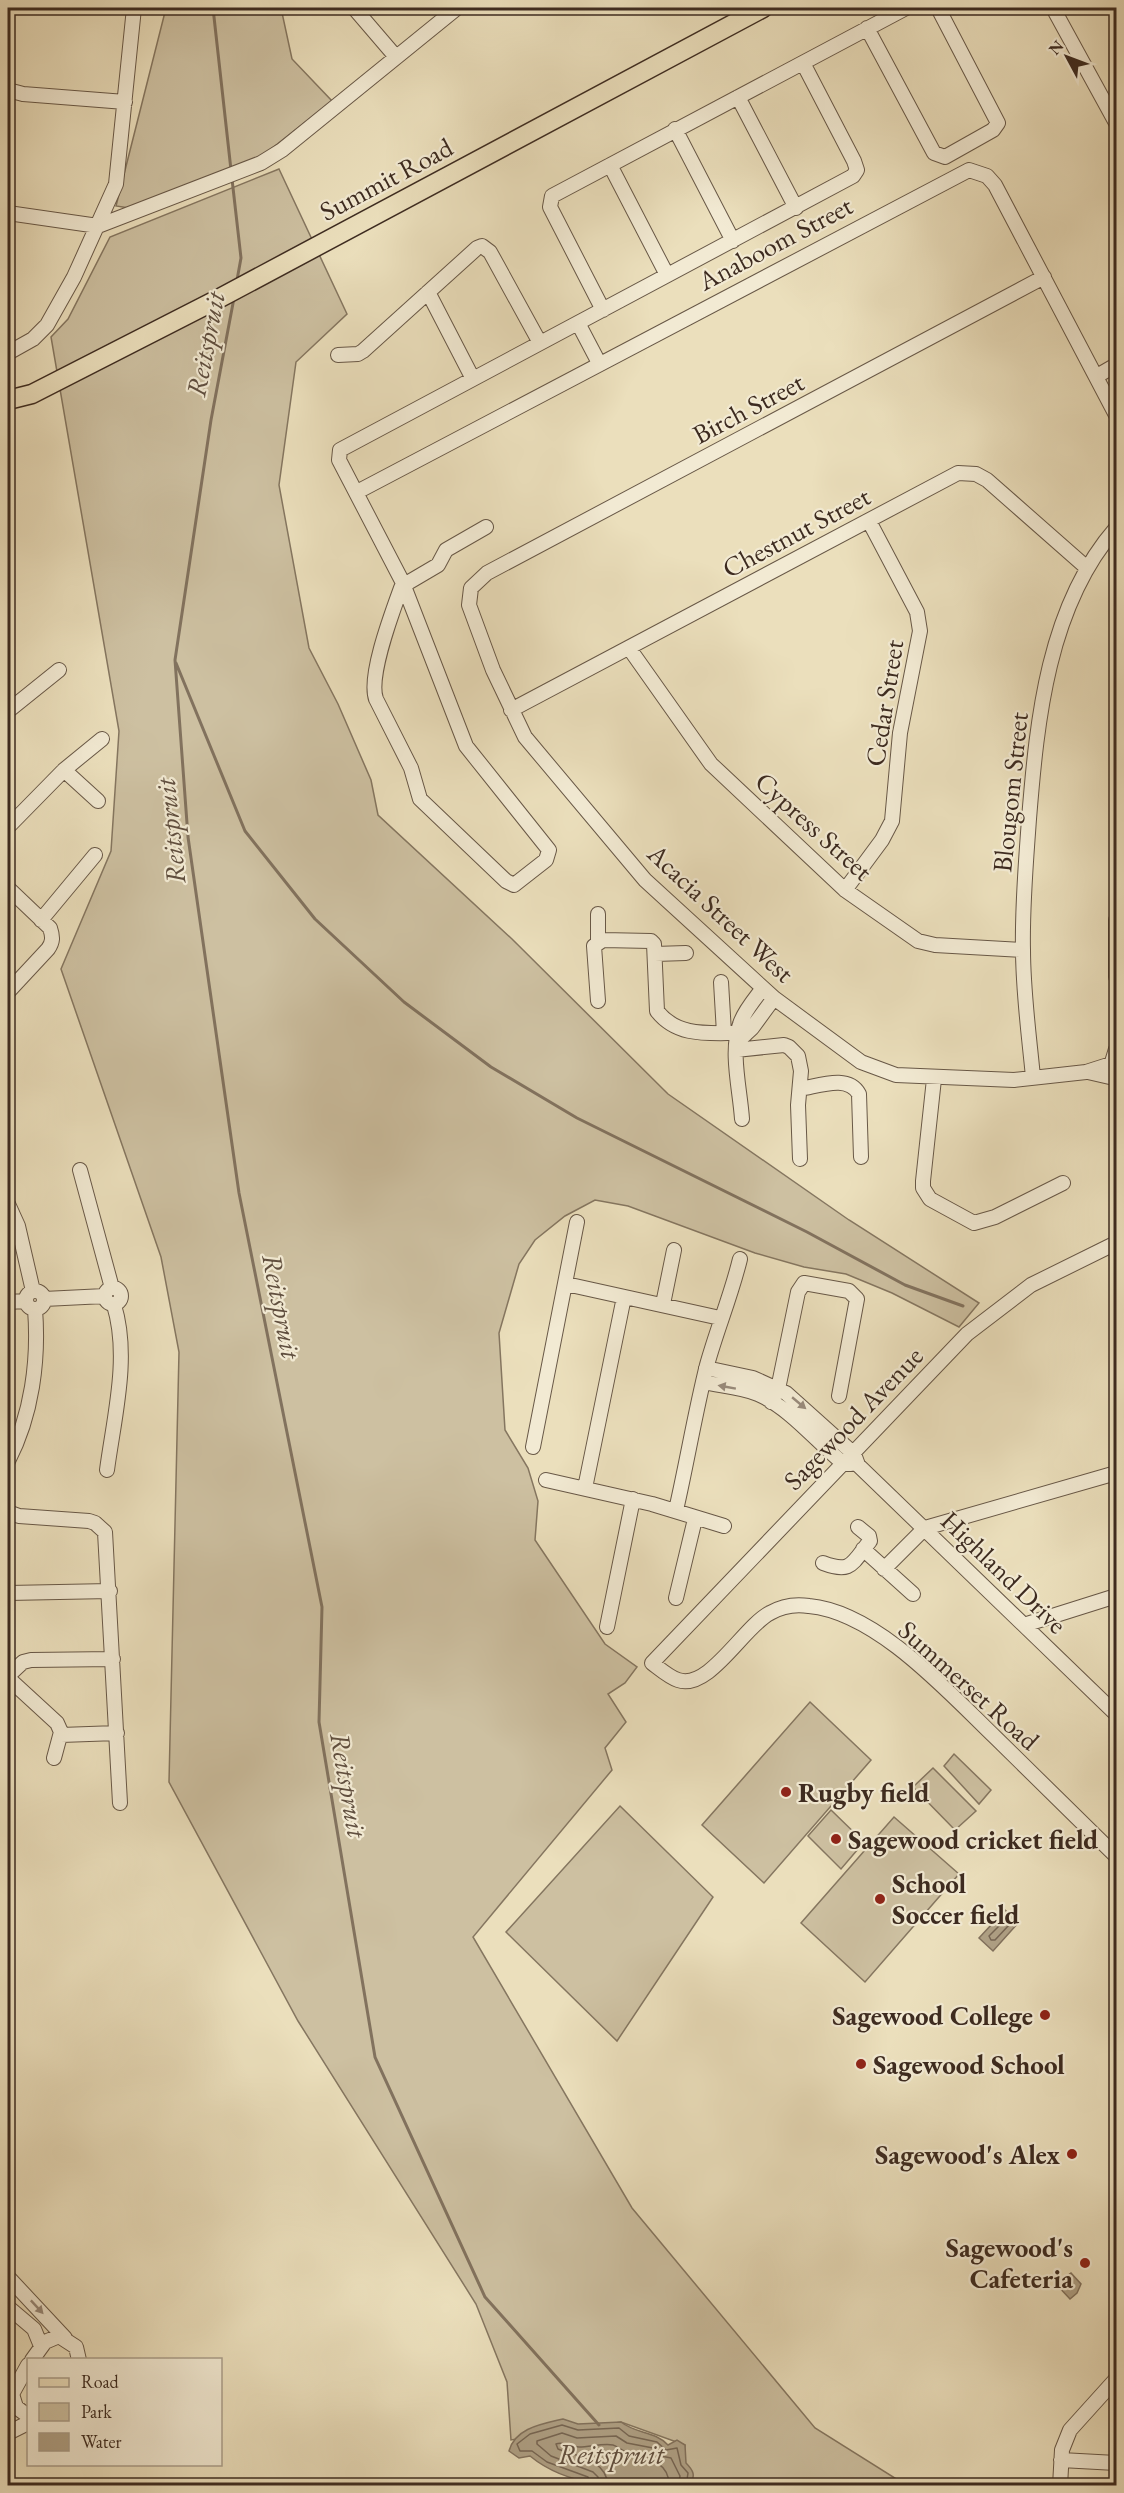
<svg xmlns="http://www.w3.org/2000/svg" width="1124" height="2493" viewBox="0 0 1124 2493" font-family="'EB Garamond',serif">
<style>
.green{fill:#cdc0a1;stroke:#857660;stroke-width:1.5}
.water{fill:#b0a287;stroke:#82725e;stroke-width:1.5}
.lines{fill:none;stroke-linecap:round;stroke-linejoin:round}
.shore{stroke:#766654;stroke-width:1.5}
.stream{stroke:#82725e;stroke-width:3}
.minor-casing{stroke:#685847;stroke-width:16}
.major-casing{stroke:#3d2b20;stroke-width:21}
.minor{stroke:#f2ead3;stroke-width:14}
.major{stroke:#ebdfbc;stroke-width:18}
.oneway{fill:#988a7a}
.poi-dot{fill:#8f2418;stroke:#f2ead3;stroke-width:2}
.labels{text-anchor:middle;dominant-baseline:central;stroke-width:4.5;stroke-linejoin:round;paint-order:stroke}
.street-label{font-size:27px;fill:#3d2b20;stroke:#f2ead3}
.poi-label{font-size:27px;font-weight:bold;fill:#3d2b20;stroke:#f2ead3;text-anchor:start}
.water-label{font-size:28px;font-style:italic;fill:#604f3f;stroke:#f2ead3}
</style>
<rect width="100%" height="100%" fill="#ebdfbc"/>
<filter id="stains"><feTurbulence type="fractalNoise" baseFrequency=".00333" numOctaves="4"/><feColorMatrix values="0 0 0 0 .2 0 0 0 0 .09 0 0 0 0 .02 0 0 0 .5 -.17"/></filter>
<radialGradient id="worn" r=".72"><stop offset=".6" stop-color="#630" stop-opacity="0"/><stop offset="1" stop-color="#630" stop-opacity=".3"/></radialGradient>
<path class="green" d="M166,8H281L292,59L332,101L262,156L129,208L116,206Z
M279,169L347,314L296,362L279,485L309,648L338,704L371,780L378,815L512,939L668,1094L849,1220L979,1303L959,1327L892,1293L846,1274L804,1267L755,1253L628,1206L595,1200L565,1216L535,1240L519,1264L499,1333L505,1430L528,1468L538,1501L535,1540L605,1644L637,1667L625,1683L608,1694L626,1722L605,1748L612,1770L473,1937L632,2208L815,2428L906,2485H678L685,2445L621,2422L511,2440L507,2382L476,2304L298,2021L169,1782L179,1352L161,1257L61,969L111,851L119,731L51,337L68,319L110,237Z
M810,1702L871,1760L764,1883L702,1825Z
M954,1754L991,1790L979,1804L944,1766Z
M933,1768L976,1811L955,1830L913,1787Z
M620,1806L713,1897L617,2041L506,1932Z
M831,1810L864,1842L841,1869L808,1836Z
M894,1817L959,1874L865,1982L801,1923Z"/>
<path class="water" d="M1005,1910L1019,1922L993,1951L979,1938Z
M1071,2273L1081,2284L1077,2293L1070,2299L1056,2284Z
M563,2419L578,2424L621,2422C636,2434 655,2431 668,2445L677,2440L685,2445L686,2463C694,2471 695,2475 691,2485C636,2486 575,2493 530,2456L519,2458L509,2451C515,2428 542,2424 563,2419Z"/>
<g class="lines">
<path class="shore" d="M1006,1919L1009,1925L995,1940H991L989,1936Z
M592,2486L588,2477L547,2462L532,2451H520L517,2444L530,2434L562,2425L578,2430L619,2428L629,2436L657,2442L666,2450L677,2448L681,2465L688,2473L686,2486
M599,2486L598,2477L593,2472L551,2456L537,2444V2441L562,2433L577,2438L616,2436L627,2443L653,2448L661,2456L671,2458L680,2476L678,2486
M608,2486C607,2460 577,2456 558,2449L556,2444C564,2441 571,2447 579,2447C590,2447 603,2443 613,2445C617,2446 621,2450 626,2452C644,2457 670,2461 669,2486"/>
<path class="stream" d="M213,8L231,170
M232,179L241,258L237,280
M234,298L211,420L175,660L188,837L239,1193L322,1607L319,1722L375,2057L485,2297L599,2425
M176,663L245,831L315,919L404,1002L491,1067L577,1118L807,1232L905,1285L963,1306
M691,2480L703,2486"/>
<defs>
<path id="minor" d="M354,8L396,57
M1053,8L1116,123
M867,28L934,153L945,157L993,130L998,123L938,8
M8,90L23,94L125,102
M738,97L796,208
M675,129L733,241
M610,165L667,275
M8,213L98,226L261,163L282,150L457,8
M1044,277L487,573L471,588L469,605L493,670L525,737L645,880L774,998L861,1062L896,1075L1014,1080L1086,1072L1111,1064
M428,292L473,379
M603,310L550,207L552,196L906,8
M578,323L599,363
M8,353L33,339L47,325L74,277L116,184L134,8
M338,355L358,354L363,351L477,248L482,246L490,252L540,343
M1097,376L1116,365
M357,492L969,170L987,176L995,185L1116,415
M486,527L446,550L438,565L404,585L401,588C392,613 368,676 376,699L411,768L420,799L506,881L514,885L546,860L549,850L466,746L402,581L339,460L340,450L853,176L857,170L854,161L803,63
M629,648L711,764L845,890L918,941L935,945L1023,950
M511,710L958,473L976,474L987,480L1087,568
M8,711L59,670
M64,770L98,801
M8,827L64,770L102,739
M8,888L50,928C53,937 53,942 48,949L8,992
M845,890L882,840L892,821L900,733L920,631L917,612L869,521
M598,914V943
M41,920L95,855
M1116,920V977
M655,954L686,953
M721,982L724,1033
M598,1001L594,946L603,940L651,941L654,944L657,1011C677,1037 708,1033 738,1033L745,1035
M739,1040L752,1028L774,998
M736,1050L784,1045L789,1047L798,1056L801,1071L798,1105L800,1159
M1112,1062L1116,1049
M1088,1072L1114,1078
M1033,1077C1029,1035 1023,992 1023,950C1022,906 1026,862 1029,819C1037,719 1048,606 1116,528
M934,1079L923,1181V1188L930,1199L974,1223L995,1217L1063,1183
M800,1089C819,1086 848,1074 859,1094L861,1157
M742,1119C740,1089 730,1052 740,1024C744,1011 755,999 763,988
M80,1170L112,1288
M8,1204L18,1226L33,1291
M1116,1243L1031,1285L967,1334L652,1663C660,1669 669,1677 678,1680C709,1691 744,1626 770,1613C782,1606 796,1604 809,1606C877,1612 949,1693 996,1738C1036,1777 1076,1817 1116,1856
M566,1284L720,1318
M105 1296a8 8 0 1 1 16 0a8 8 0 1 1-16 0Z
M26 1300a9 9 0 1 1 18 0a9 9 0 1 1-18 0Z
M44,1299L105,1296
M8,1302L26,1301
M663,1304L674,1250
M706,1368L753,1378L786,1393L854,1454L858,1465L1116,1714
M703,1382C721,1386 741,1387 758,1394C790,1408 817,1442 844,1464H851
M771,1402L778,1389L798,1292L804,1283L849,1291L857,1299L839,1396
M533,1447L577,1222
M8,1461C32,1415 39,1360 35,1309
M107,1470C114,1417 130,1357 114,1305
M546,1480L652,1504L724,1526
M585,1488L624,1297
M676,1510C687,1462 695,1413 707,1365C717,1329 731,1296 740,1259
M8,1512L19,1516L89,1521L95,1523L105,1532L120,1803
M863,1549L913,1594
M823,1563C852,1574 852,1563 870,1541L869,1536L858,1527
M884,1569L925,1528L1116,1473
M8,1593L110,1591
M676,1598L695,1519
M1024,1625L1116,1596
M607,1627L633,1499
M8,1676L23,1662L31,1660L113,1659
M8,1678L57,1723L61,1732L54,1758
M61,1735L117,1733
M8,2277L65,2338
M8,2307L34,2329L41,2346
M32,2360L45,2342L59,2336L76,2347L79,2360
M28,2365L12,2394L16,2407L28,2416
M8,2433L28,2423
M1061,2460L1116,2463
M1060,2486L1062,2450L1070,2430L1116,2379"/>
<path id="major" d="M8,400L32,394L218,299L763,8"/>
</defs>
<use href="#minor" class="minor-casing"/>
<use href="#major" class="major-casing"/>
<use href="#minor" class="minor"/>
<use href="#major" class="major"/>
</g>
<defs><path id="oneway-solid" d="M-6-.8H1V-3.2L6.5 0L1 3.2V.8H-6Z" transform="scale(1.5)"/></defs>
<g class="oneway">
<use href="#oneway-solid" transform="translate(727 1387) rotate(-170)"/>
<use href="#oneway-solid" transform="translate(799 1403) rotate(40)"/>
<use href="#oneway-solid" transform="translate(37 2307) rotate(47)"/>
</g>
<g class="poi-dot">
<circle cx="786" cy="1792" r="6"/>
<circle cx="836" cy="1839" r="6"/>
<circle cx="880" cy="1899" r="6"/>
<circle cx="1045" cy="2015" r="6"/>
<circle cx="861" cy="2064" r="6"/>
<circle cx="1072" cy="2154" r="6"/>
<circle cx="1085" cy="2263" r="6"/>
</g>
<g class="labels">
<g class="street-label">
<text transform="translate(386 179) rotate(-28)">Summit Road</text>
<text transform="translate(775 243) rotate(-28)">Anaboom Street</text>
<text transform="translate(748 408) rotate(-28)">Birch Street</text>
<text transform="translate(796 532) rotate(-28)">Chestnut Street</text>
<text transform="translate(884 703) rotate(-81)">Cedar Street</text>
<text transform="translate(1010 792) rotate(-84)">Blougom Street</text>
<text transform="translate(814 826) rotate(42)">Cypress Street</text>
<text transform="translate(721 913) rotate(43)">Acacia Street West</text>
<text transform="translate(853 1418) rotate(-46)">Sagewood Avenue</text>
<text transform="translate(1004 1572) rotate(44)">Highland Drive</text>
<text transform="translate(969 1685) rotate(42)">Summerset Road</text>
</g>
<g class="poi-label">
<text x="798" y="1792">Rugby field</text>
<text x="848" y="1839">Sagewood cricket field</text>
<text x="892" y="1883">School<tspan x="892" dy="31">Soccer field</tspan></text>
<text x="1033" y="2015" text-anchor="end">Sagewood College</text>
<text x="873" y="2064">Sagewood School</text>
<text x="1060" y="2154" text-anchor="end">Sagewood's Alex</text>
<text x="1073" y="2247" text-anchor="end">Sagewood's<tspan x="1073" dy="31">Cafeteria</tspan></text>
</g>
<g class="water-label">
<text transform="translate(205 344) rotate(-79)">Reitspruit</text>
<text transform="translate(170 831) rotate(-96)">Reitspruit</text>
<text transform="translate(282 1306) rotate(79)">Reitspruit</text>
<text transform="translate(349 1785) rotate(80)">Reitspruit</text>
<text x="611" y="2454">Reitspruit</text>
</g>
</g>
<rect width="1124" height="2493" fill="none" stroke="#ebdfbc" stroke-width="30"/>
<rect x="9" y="9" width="1106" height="2475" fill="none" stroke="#3d2b20" stroke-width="3"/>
<rect x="15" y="15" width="1094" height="2463" fill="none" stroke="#3d2b20" stroke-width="1.5"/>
<rect x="27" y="2358" width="195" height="108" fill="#f2ead3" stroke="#aa9e8b" stroke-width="1.5"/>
<rect x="39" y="2378" width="30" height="9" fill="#ebdfbc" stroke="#aa9e8b" stroke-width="1.5"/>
<text x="81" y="2388" font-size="18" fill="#3d2b20">Road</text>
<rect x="39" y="2403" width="30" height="18" fill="#cdc0a1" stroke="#aa9e8b" stroke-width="1.5"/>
<text x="81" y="2418" font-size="18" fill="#3d2b20">Park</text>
<rect x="39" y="2433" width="30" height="18" fill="#b0a287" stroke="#aa9e8b" stroke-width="1.5"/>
<text x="81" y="2448" font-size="18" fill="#3d2b20">Water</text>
<g transform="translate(1067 57) rotate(311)" stroke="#f2ead3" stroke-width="4.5" paint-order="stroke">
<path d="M0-4.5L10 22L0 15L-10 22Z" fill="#3d2b20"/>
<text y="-9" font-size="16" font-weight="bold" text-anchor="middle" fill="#3d2b20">N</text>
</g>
<rect width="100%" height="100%" filter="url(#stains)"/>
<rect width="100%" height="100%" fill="url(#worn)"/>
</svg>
